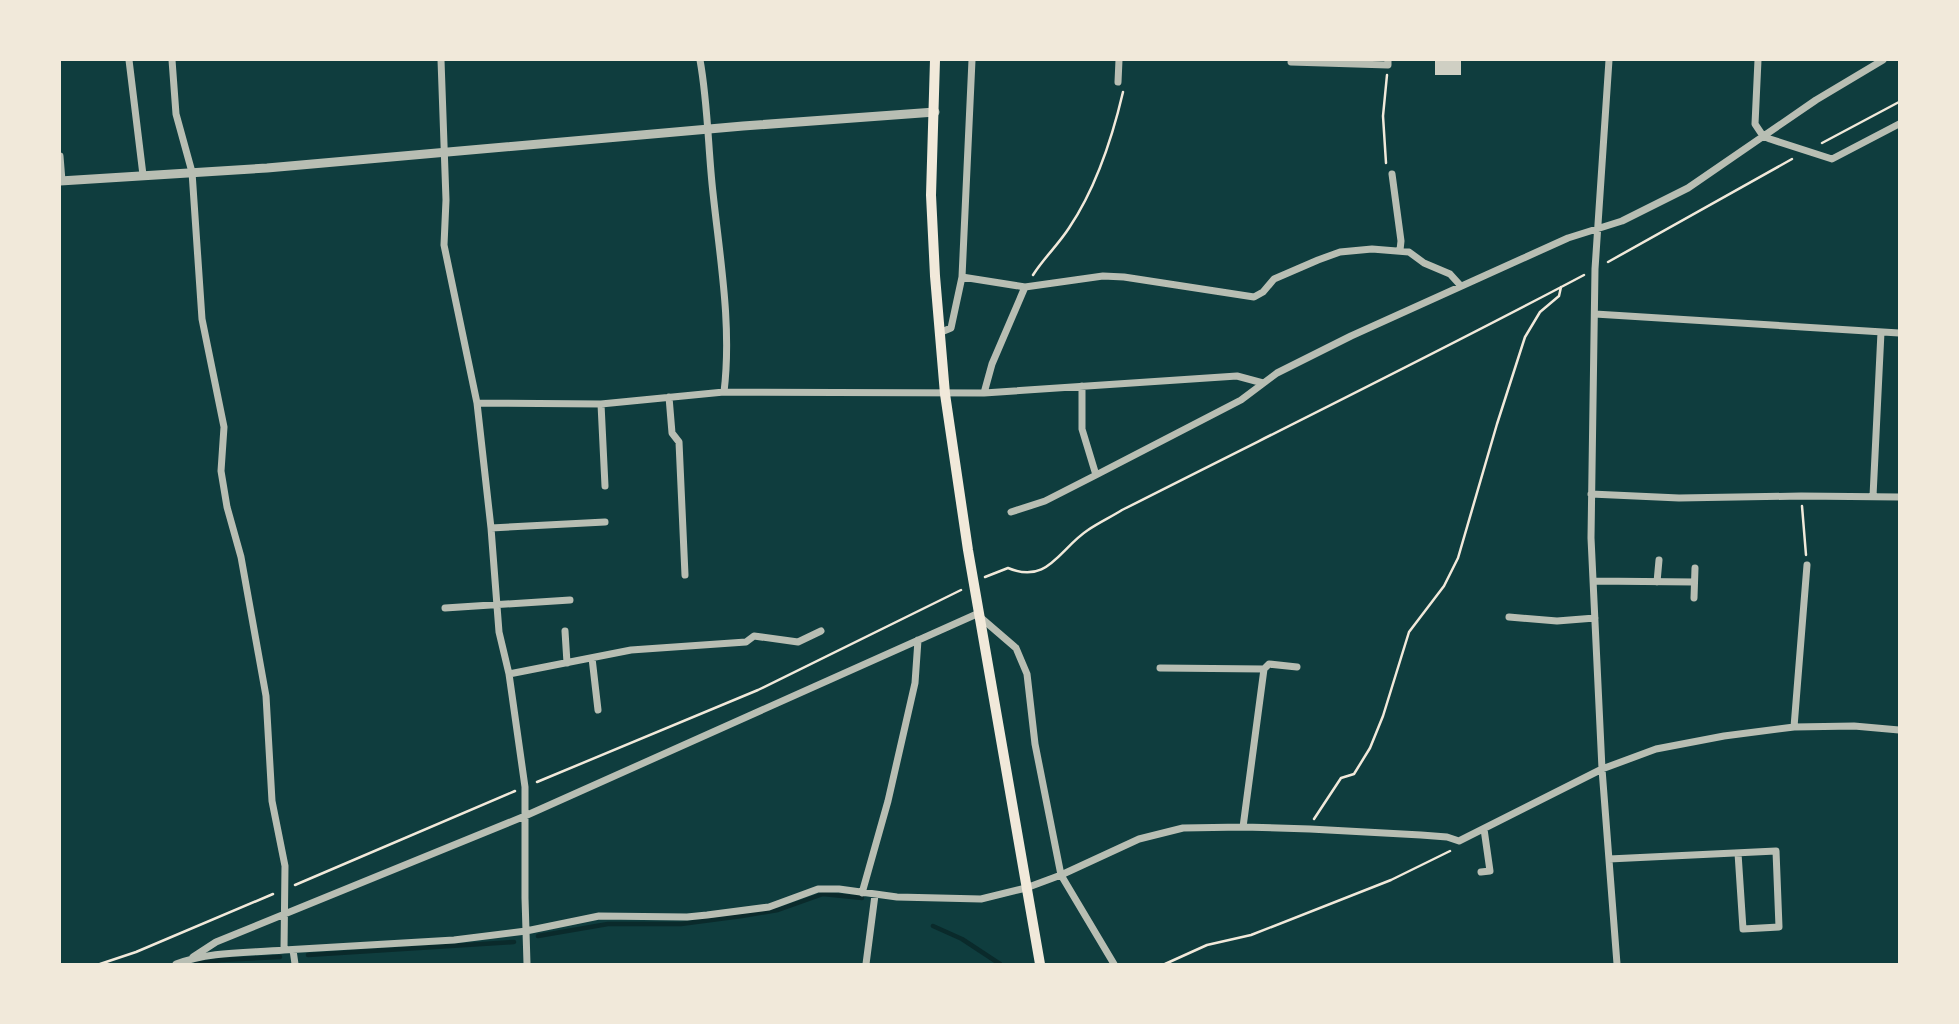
<svg xmlns="http://www.w3.org/2000/svg" width="1959" height="1024" viewBox="0 0 1959 1024" font-family="'Public Sans',sans-serif">
<style>
.lines{fill:none;stroke-linecap:round;stroke-linejoin:round}
.stream{stroke:#0a2a2b;stroke-width:4.5}
.building{fill:#cfcfc3}
.path{stroke:#f1e9da;stroke-width:2.5}
.minor{stroke:#b8beb3;stroke-width:7}
.tertiary{stroke:#b8beb3;stroke-width:9}
.trunk{stroke:#f1e9da;stroke-width:10}
</style>
<rect width="100%" height="100%" fill="#0f3d3e"/>
<g class="lines">
<path class="stream" d="M933,926L962,939L1000,964
M538,936L608,924H681L742,916L778,910L823,894L862,898
M308,955L514,942
M196,964L221,960L280,957"/>
</g>
<path class="building" d="M1435,60H1461V75H1435Z"/>
<g class="lines">
<path class="path" d="M1822,143L1899,102
M1386,163L1383,116L1387,75
M1608,262L1792,159
M1033,275C1043,259 1058,245 1069,228C1096,188 1112,139 1123,92
M1802,506L1806,555
M985,577L1008,568C1048,585 1059,549 1088,530C1098,523 1111,517 1122,510C1276,432 1431,356 1584,275
M537,782L758,690L961,590
M1314,819L1341,778L1354,774L1370,748L1383,716L1409,632L1444,586L1458,558L1497,424L1525,337L1540,312L1559,296L1561,287
M295,885L515,791
M100,964L136,952L273,894
M1165,964L1207,945L1251,935L1391,880L1450,851"/>
<path class="minor" d="M129,60L143,175
M172,60L176,114L192,172L202,319L224,427L221,471L227,507L241,557L266,696L272,801L285,866L284,950C248,953 210,951 176,964
M441,60L446,200L444,245L477,403L491,528L499,632L509,674L525,787V898L527,964
M700,60C708,104 708,149 713,193C720,259 732,326 724,392
M972,60L962,277L1025,287L992,364L984,393
M1609,60L1595,269L1591,538L1602,769L1617,964
M1758,60L1755,124L1763,136L1770,139L1832,159L1899,124
M1291,62L1388,65V60
M1118,82L1119,60
M60,156L62,181
M1392,174L1401,241L1400,250
M1025,287L1103,276L1124,277L1254,297L1263,292L1274,279L1318,260L1340,252L1372,249L1409,252L1424,263L1450,274L1460,285
M1595,314L1899,333
M939,333L951,328L962,277
M669,397L672,433L679,442L685,575
M477,403L601,404L724,392L984,393L1237,376L1263,383
M601,404L605,486
M1096,475L1241,400L1277,373L1351,336L1568,238L1622,221L1688,188L1816,100L1883,60
M1591,494L1679,498L1801,496L1899,497
M1873,496L1881,332
M1011,512L1045,501L1096,475L1082,429V386
M491,528L605,522
M1593,581L1694,582
M1657,582L1659,560
M1694,598L1695,568
M445,608L570,600
M980,617L1016,648L1027,674L1035,744L1061,875L1114,964
M1509,617L1557,621L1595,618
M565,631L567,663
M592,658L598,710
M1160,668L1264,669
M509,674L631,650L746,642L754,636L798,642L821,631
M1794,727L1807,565
M1243,827L1264,669L1269,664L1297,667
M1609,859L1776,851L1779,927L1743,929L1738,853
M1481,872L1490,871L1484,829
M862,893L888,801L915,683L918,640
M284,950L454,940L526,931L599,916L687,917L707,915L769,907L818,889H839L897,897L981,899L1026,888L1061,875L1139,839L1183,828L1243,827L1310,829L1421,835L1447,837L1459,841L1602,769L1656,749L1724,736L1794,727L1854,726L1899,730
M293,950L295,964
M193,957L216,942L525,816L979,613
M866,964L875,895"/>
<path class="tertiary" d="M60,181L267,168L743,126L935,112"/>
<path class="trunk" d="M935,60L931,195L935,276L945,394L968,550L1040,964"/>
</g>
<rect width="1959" height="1024" fill="none" stroke="#f1e9da" stroke-width="122"/>
</svg>
